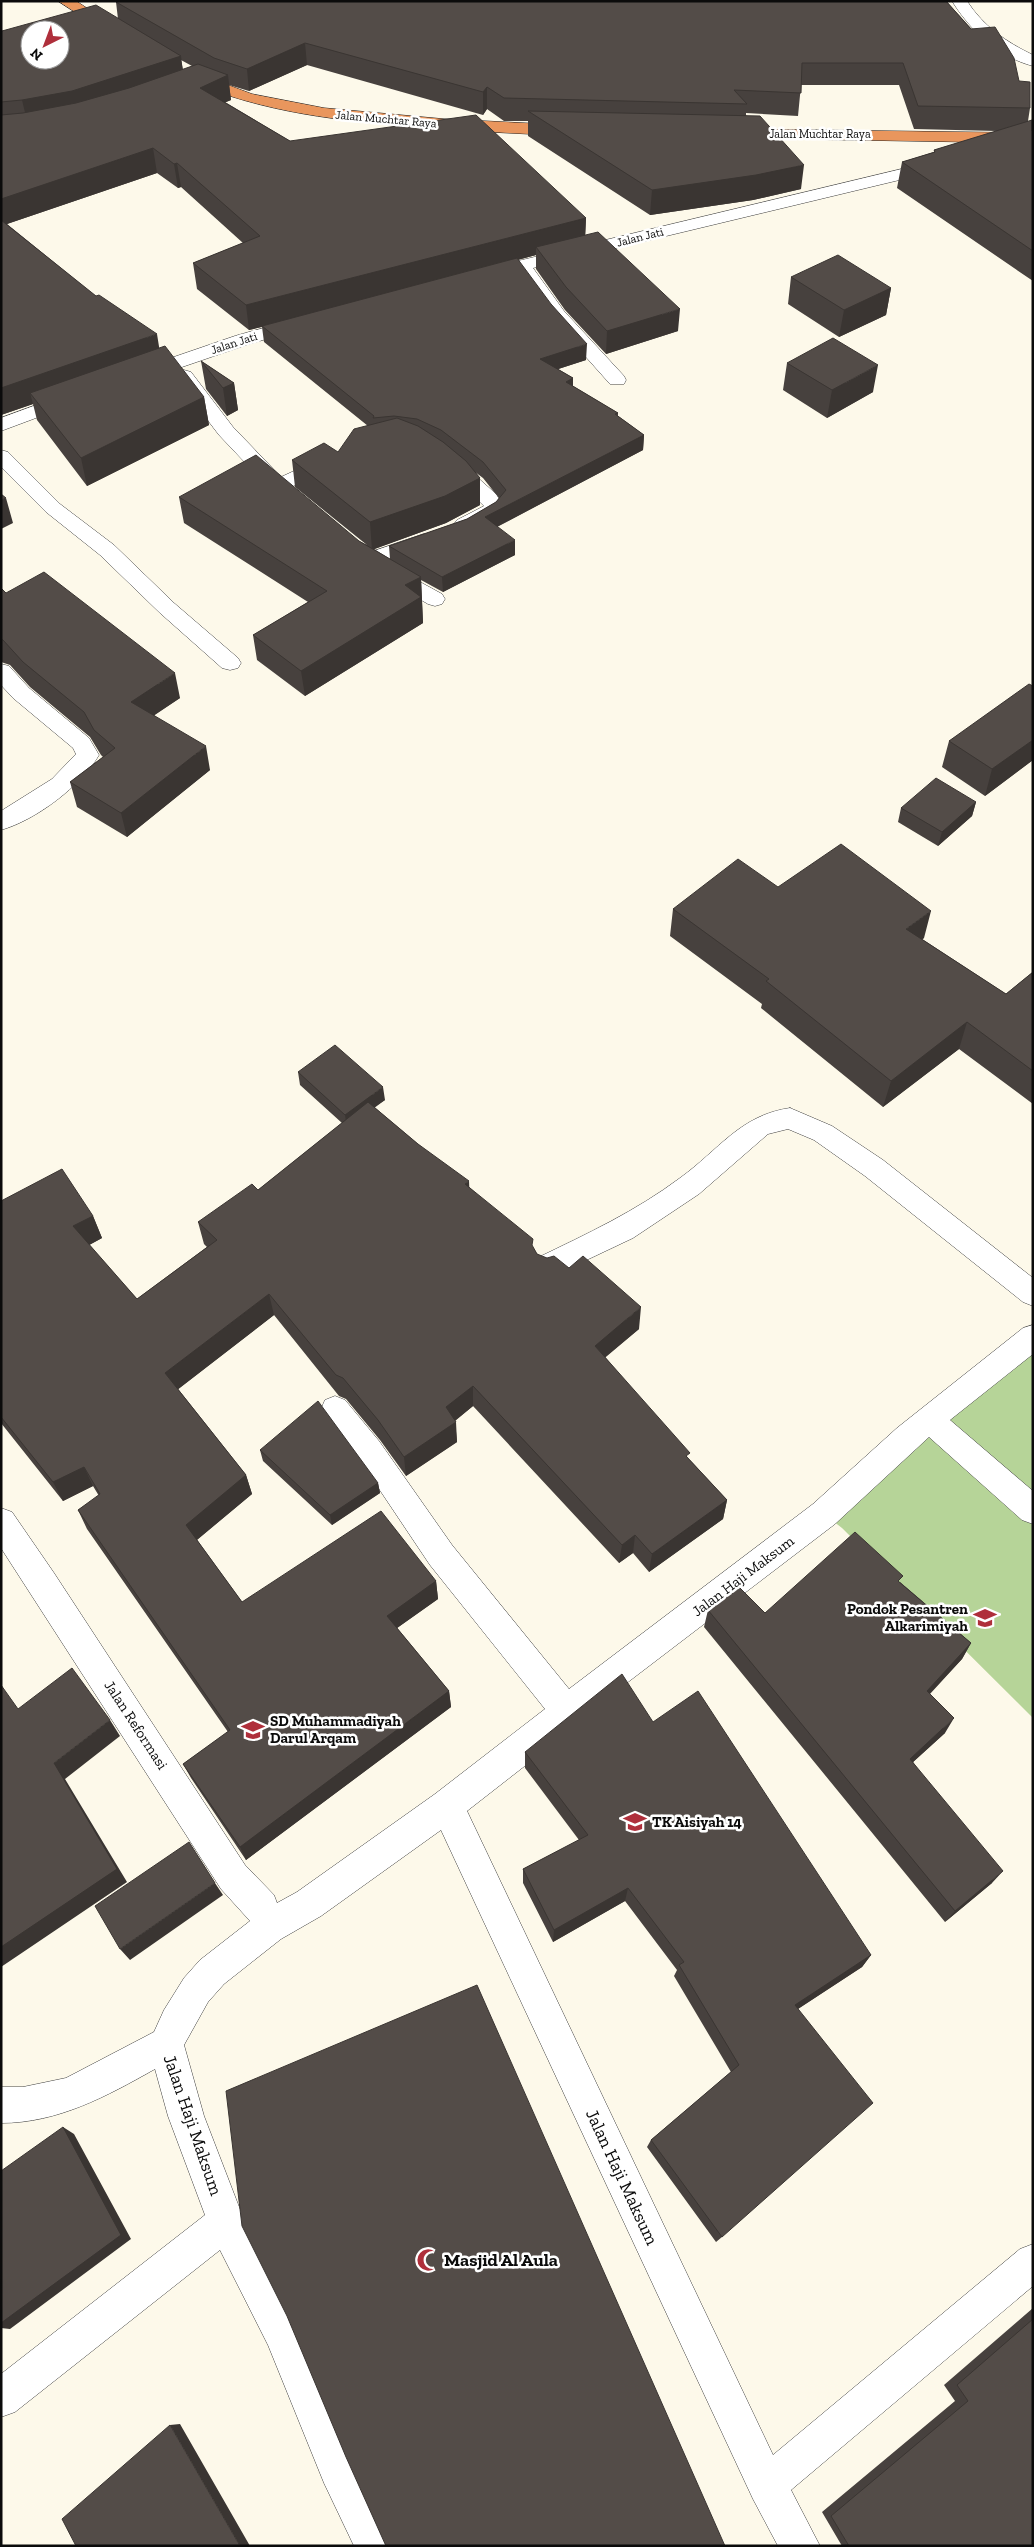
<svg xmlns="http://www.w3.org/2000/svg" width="1034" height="2547" viewBox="0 0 1034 2547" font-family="'Zilla Slab',serif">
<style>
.forest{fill:#b6d498}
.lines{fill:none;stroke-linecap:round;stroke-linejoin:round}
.street-casing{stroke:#3e3e3e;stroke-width:1}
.highway-casing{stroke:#1c1c1c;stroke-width:1}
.street{fill:#fff;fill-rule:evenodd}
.highway{fill:#e9965d;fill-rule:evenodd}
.wall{fill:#47413e;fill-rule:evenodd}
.shaded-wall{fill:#3a3532}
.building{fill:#534c48;stroke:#3a3532;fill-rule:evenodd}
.labels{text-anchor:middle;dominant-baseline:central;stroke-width:5;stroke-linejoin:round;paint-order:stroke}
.far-street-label{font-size:12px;fill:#0b0b0b;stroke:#fff}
.street-label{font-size:15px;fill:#0b0b0b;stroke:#fff}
.poi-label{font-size:15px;font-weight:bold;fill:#0b0b0b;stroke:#fff;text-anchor:start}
.near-street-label{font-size:18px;fill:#0b0b0b;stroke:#fff}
.near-poi-label{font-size:18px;font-weight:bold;fill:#0b0b0b;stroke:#fff;text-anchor:start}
</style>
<rect width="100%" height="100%" fill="#fdf9ea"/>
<path class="forest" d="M1033,1335V1718L842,1528L824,1514Z"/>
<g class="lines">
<defs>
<path id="street" d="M952,1H967C983,26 1006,42 1033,55V66C998,57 970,30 952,1Z
M935,161L941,162L943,166L941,170L533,268L564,311L624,376L626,380L624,384H610L552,319L518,272L486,279L480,278L477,274L480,270L522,260Z
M299,318L305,320L308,324L305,328L249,344L150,378H136L134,374L136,370L235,336Z
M184,370L191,372L233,427L281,477L322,458H336L339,462L336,466L285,490L278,492L271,490L219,435L177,380L175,376L177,372Z
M69,393L76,395L79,399L76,403L1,431V418Z
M1,450L8,452L60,504L114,545L174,603L238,658L241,663L238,668L230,670L222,668L160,613L100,555L46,512L1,467Z
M452,459L459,461L496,494L504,507C495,520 473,533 457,528L454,524L457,520L484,506L442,465L445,461Z
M424,534L431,535L434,540L431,545L369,567L362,565L359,560L362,555Z
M391,566L442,594L445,599L442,604L435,606L428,604L384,578L381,573L384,568Z
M1,664L9,666L29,688L89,738L99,755C81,786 36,820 1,830V811L52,779L76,754L73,748L13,698L1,685Z
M790,1108L832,1126L883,1160L1033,1278V1306L1023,1302L865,1176L814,1140L788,1129L768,1134L699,1194L633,1238L557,1274L547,1278L537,1274L533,1266L537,1258C587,1234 636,1211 680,1178C719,1150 740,1115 790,1108Z
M1033,1325V1354L950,1420L1033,1491V1524L1022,1520L929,1437L835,1524L577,1721L558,1740L467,1811L773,2455L1020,2249L1033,2244V2286L791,2490L820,2546H778L753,2499L441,1830L321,1916L281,1939L224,1984L208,2002L184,2045L204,2116L241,2212L295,2320L352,2455L395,2546H354L324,2483L268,2345L220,2250L15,2412L1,2417V2374L205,2215L168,2116L155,2069C107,2096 58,2123 1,2123V2087H23L66,2078L154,2032L164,2010L184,1978L200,1960L250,1921L221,1889L1,1548V1508L12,1512L54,1573L245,1865L274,1895L277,1903L297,1892L435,1794L545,1709L430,1565L359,1459L325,1418L321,1409L325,1400L335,1396L345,1400L379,1441L452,1545L569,1689L813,1504L897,1428L1023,1328Z"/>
<path id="highway" d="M58,1H76L119,29L116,32H106Z
M196,73L252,94L324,108L444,119L564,125L572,130L564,135C516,134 468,131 420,127C341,121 264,113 190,81L188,78L190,75Z
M740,129L1033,133V143L734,138L732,134L734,130Z"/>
</defs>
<use href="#street" class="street-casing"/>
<use href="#highway" class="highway-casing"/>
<use href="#street" class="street"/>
<use href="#highway" class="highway"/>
</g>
<path class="wall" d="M946,1L1019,81L1030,108L1028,121L1032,131H1033V281L897,188L902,162L934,152V150L997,131L914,129L899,85H801L798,116L746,113V115L801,189L753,200L650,215L528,136V121H504L487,109L483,115L307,65L249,91L229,85L231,100L225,102L290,141L586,218L585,235L678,331L606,354L565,310L536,269V255L518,260L586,360L558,369L573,378V386L618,413V416L644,435L643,450L497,527L515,555L443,592L421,580L423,623L305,696L257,660L253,635L308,602L184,523L179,497L359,541L367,545L295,487L292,460L338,452L368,426L264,342L262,327L249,330L197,289L193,263L243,243L181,187L178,188L157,173L7,224L159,348L204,397L209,425L87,486L37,420L33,404L1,415V29L2,31L118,19L116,2ZM181,60L192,66L183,70ZM475,472L483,478L499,498L496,502L467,519L389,546L390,559L374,549L446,523L480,505V478Z
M791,277L891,288L886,315L839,337L788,304Z
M201,361L234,383L238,410L227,416L206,389Z
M787,363L873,392L827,418L783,390Z
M1,588L6,593L180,698L154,715L210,770L127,837L77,807L70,782L103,757L101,755L90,737L30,687L10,665L1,662Z
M1033,686V760L985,796L942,767L949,741Z
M976,802L972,816L938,846L898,822L901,808Z
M778,887L924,938L922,939L1006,994L1033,972V1104L959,1049L883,1107L761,1008L762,1004L670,936L673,909Z
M298,1072L385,1100L374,1107L470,1188L533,1248L537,1254L639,1329L605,1357L689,1459L727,1500L723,1519L649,1572L633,1553L619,1563L473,1406L455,1421L457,1442L406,1476L380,1440L346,1399L339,1396L274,1315L178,1389L246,1475L252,1494L197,1540L242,1602L436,1581L438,1599L397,1628L449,1691L451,1707L246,1860L191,1778L183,1764L228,1732L87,1529L78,1510L99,1496L93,1486L63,1501L1,1423V1201L93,1216L102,1238L89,1245L137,1299L207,1247L204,1244L198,1222L258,1190L342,1123L300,1085Z
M260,1450L378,1483L380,1493L332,1525L263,1461Z
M900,1582L971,1643L962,1659L930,1694L945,1733L913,1762L992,1883L945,1922L704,1627L708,1610L765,1613Z
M653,1722L871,1955L862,1967L798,2009L722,2237L716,2242L647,2147L651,2140L731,2072L674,1976L677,1970L625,1901L553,1942L523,1883V1869L579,1840L525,1768V1752Z
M1033,2308V2546H842L822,2512L955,2401L944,2385Z"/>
<path class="shaded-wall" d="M305,43L307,65L249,91L247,69Z
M181,56L184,80L28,125L22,100Z
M228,75L231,100L204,112L200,88Z
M487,87V109L483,115V92Z
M153,148L157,173L1,226V199Z
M177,163L181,187L178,188L174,164Z
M804,165L801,189L753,200L650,215L652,190Z
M586,218L585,243L536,247V255L249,330L246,305Z
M891,288L886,315L839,337L844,310Z
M680,309L678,331L606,354L607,331Z
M157,334L161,359L30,393L33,404L1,415V388Z
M587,344L586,360L540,375V359Z
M878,365L873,392L827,418L832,390Z
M573,378V394L566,382Z
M234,383L238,410L227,416L223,388Z
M204,397L209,425L87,486L81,458Z
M644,435L643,450L485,533V517Z
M480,478V505L446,523L372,550L370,522Z
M6,498L13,523L1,529V500Z
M515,540V555L443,592L442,577Z
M421,577L423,623L305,696L301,671L405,585Z
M175,673L180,698L137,727L131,702Z
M1033,740V760L985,796L992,769Z
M206,746L210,770L127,837L121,813Z
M976,802L972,816L938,846L942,832Z
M931,911L924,938L899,956L906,929Z
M967,1022L959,1049L883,1107L891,1081Z
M383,1087L385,1100L347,1128L345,1115Z
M469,1181L470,1204L465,1184Z
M93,1216L102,1238L82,1249L73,1226Z
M269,1294L274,1315L172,1394L165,1373Z
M641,1307L639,1329L594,1367L595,1346Z
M473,1386V1406L447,1427L446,1407Z
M456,1422L457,1442L406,1476L404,1457Z
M84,1467L93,1486L63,1501L53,1482Z
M246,1475L252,1494L193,1543L186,1525Z
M378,1483L380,1493L332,1525L330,1515Z
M727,1500L723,1519L649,1572L652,1554Z
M635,1535L633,1553L619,1563L622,1545Z
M436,1581L438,1599L390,1633L387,1616Z
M971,1643L962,1659L918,1706L927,1691Z
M449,1691L451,1707L246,1860L240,1847Z
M954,1718L945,1733L901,1773L910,1759Z
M110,1720L120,1736L65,1779L127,1882L1,1967V1947L54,1763Z
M1003,1871L992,1883L945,1922L955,1911Z
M215,1883L223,1895L130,1960L120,1949Z
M628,1888L625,1901L553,1942L554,1930Z
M871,1955L862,1967L787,2016L795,2005Z
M63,2127L74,2134L131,2239L10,2329L1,2328V2323Z
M180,2424L250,2546H240L170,2425Z"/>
<path class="building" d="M119,1H946L971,29L995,27L1014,58L1019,81L1030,82V108L918,106L903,63H802L801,93L734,90L747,104L504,98L487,87L483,92L305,43L247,69L214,58L116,2Z
M96,5L181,56L72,91L22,100L1,102V29L2,31ZM30,30H60V60H30Z
M198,64L228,75L200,88L290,141L476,115L586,218L246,305L193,263L260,236L177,163L174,164L153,148L1,199V115L23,113L76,103L129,88Z
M528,111L760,116L804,165L756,175L652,190Z
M1032,120V131H1033V251L902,162L935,152L934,150Z
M1,220L96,296L99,295L157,334L1,388Z
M598,232L680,309L607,331L566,287L536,247Z
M838,255L891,288L844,310L791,277Z
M517,258L551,304L587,344L540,359L573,378L566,382L618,413L615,414L644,435L485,517L515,540L442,577L389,546L467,519L496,502L506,490L483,462L441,430L417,419L394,416L373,418L374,416L262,326Z
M833,338L878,365L832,390L787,363Z
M165,346L204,397L81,458L30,393Z
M201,361L234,383L223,388Z
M397,418L418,426L443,442L466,461L480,478L445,496L370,522L292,460L324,443L338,452L354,429Z
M256,455L359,541L421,577L405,585L421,597L301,671L253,635L327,591L179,497Z
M1,494L6,498L1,500Z
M44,572L175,673L131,702L206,746L121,813L70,782L115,748L94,730L84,712L23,662L3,640L1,639V588L6,593Z
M1029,684L1033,686V740L992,769L949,741Z
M936,778L976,802L942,832L901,808Z
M841,844L931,911L906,929L1006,994L1033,972V1071L967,1022L891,1081L766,981L769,979L673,909L738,859L778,887Z
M335,1045L383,1087L345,1115L298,1072Z
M368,1102L418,1144L469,1181L465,1184L533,1239L532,1245L537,1254L547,1258L554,1256L569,1268L583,1256L641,1307L595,1346L690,1453L686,1456L727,1500L652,1554L635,1535L622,1545L473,1386L446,1407L456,1422L404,1457L378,1420L343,1378L336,1375L269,1294L165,1373L246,1475L186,1525L242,1602L381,1511L436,1581L387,1616L449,1691L240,1847L183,1764L230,1730L78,1510L100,1494L84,1467L53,1482L1,1417V1201L62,1169L93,1216L73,1226L137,1299L217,1240L198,1222L252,1184L258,1190Z
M318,1401L378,1483L330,1515L260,1450Z
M855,1532L903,1576L898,1581L971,1643L927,1691L954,1718L910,1759L1003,1871L955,1911L708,1610L739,1587L765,1613Z
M72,1668L110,1720L54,1763L117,1869L1,1947V1685L18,1709Z
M622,1674L653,1722L698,1691L871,1955L795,2005L873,2103L722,2237L651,2140L739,2065L679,1965L684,1962L628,1888L554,1930L523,1869L588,1835L525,1752Z
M189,1842L215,1883L120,1949L95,1906Z
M477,1985L725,2546H386L346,2457L287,2316L242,2226L226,2091Z
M63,2127L121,2235L1,2323V2171Z
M1033,2319V2546H849L831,2516L968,2401L957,2385Z
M170,2425L240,2546H76L62,2519Z"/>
<defs>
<symbol id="school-bare" viewBox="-9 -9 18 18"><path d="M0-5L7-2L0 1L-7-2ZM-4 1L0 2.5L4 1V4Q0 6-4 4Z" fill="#af2f3b" stroke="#fff" stroke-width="2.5" paint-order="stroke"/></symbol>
<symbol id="mosque-bare" viewBox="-9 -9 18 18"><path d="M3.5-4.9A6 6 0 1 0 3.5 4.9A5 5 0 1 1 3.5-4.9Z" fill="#af2f3b" stroke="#fff" stroke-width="2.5" paint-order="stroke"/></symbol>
</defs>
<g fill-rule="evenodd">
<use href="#school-bare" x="969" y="1602" width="32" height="32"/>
<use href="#school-bare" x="237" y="1714" width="32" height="32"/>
<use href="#school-bare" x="619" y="1806" width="32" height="32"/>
<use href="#mosque-bare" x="412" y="2244" width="32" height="32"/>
</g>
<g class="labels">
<g class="far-street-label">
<text transform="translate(386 119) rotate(5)">Jalan Muchtar Raya</text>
<text x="820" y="134">Jalan Muchtar Raya</text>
<text transform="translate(640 237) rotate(-14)">Jalan Jati</text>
<text transform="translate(234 343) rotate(-18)">Jalan Jati</text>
</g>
<g class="street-label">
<text transform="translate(743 1576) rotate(-37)">Jalan Haji Maksum</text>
<text transform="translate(136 1725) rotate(57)">Jalan Reformasi</text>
</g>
<g class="poi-label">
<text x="968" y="1609" text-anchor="end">Pondok Pesantren<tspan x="968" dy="17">Alkarimiyah</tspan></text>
<text x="270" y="1721">SD Muhammadiyah<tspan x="270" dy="17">Darul Arqam</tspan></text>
<text x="652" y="1822">TK Aisiyah 14</text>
</g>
<g class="near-street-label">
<text transform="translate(193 2125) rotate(71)">Jalan Haji Maksum</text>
<text transform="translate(622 2177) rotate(65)">Jalan Haji Maksum</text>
</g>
<g class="near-poi-label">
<text x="444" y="2260">Masjid Al Aula</text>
</g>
</g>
<rect width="1034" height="2547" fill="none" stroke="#0b0b0b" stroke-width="5"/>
<g transform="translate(45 45) rotate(222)"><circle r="24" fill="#ffffff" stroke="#9d9d9d"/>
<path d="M0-4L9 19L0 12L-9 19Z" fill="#af2f3b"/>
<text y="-8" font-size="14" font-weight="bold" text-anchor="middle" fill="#0b0b0b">N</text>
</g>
</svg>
